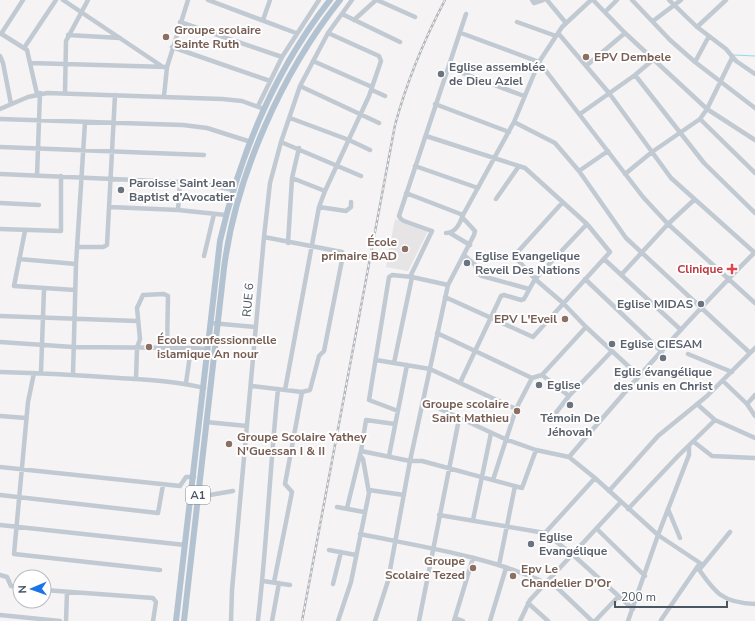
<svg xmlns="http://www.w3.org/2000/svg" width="755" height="621" viewBox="0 0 755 621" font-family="'Nunito Sans',sans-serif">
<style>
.education{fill:#e6e4e5}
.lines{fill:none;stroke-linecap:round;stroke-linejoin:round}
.stream{stroke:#90daee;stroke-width:1}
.minor{stroke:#c1cad2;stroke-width:4.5}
.major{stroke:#b3c2d1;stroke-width:6}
.rail-casing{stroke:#b5b8bd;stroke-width:2.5}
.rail{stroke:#fff;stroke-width:1;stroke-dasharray:3;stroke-linecap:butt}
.education-dot{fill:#8d6e63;stroke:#fff;stroke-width:1.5}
.worship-dot{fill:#6b7280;stroke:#fff;stroke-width:1.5}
.health-dot{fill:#e0444e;stroke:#fff;stroke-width:1.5}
.labels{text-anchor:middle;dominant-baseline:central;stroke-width:4;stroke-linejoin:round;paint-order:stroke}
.shield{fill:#fff;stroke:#808990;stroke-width:1}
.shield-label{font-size:11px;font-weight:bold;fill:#4a5661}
.education-label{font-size:12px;font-weight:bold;fill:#785e54;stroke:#fff;text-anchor:start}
.worship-label{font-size:12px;font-weight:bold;fill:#5b616d;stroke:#fff;text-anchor:start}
.health-label{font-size:12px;font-weight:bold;fill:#be3a42;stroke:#fff;text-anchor:end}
.street-label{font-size:12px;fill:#4a5661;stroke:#fff}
</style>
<rect width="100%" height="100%" fill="#f5f3f3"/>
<path class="education" d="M395,219L428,231L408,271L386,267Z"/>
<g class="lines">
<path class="stream" d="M734,55L755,56"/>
<path class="minor" d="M63,0L163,67
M208,0L296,33
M377,0L415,17
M532,0L534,3L543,0
M547,0L566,23
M593,0L625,33L707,109L755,140
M632,0L670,40L695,62L755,108
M669,0L697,27L709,36L695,62
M605,12L617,0
M342,14L400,42
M263,20L270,0
M354,20L376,0
M653,21L681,0
M180,22L282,57
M517,22L556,36
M697,27L726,0
M0,33L27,50L37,94
M461,33L539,62L643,197L668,224L755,303
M558,33L609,93L671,178L755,253
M1,34L23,0
M68,35L120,38
M709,36L726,49L736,61L755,74
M172,47L270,81
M24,48L56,0
M0,56L3,63L11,104
M313,61L372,87
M30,63L167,67
M586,66L625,33
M449,68L524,96
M635,75L704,163L755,213
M300,86L379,123
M372,90L385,96
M65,93L66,41L88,0
M164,96L167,67L188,0
M435,104L509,132
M258,106L282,57L319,0
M0,109L28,97L47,93L222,99L242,101L264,109
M580,114L635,75L654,59
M290,118L349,140L370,150
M0,119L183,125L207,128L251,142
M700,119L755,173
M514,122L555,143L579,171L626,238L750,353
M426,136L525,168L587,224L610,252L533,337L445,297
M281,142L361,176
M0,147L204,155
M299,148L292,178L325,191
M415,166L478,188
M579,171L608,151
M0,174L180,182L205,184L233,190
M625,174L652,152L700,119L707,109L732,58
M37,176L40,93
M406,193L463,215L514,122L539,62L562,27L591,0
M496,199L519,166
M0,203L39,205
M110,207L178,210L226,215
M319,207L346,211L351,207V202
M178,210L180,182
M0,229L61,231V176
M25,231L14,286L75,290
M446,233C456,233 460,223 463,215
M450,233L470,245
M288,243L292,178
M77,247H103L107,245L115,95
M464,255L475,265L478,274L482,276L529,289
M204,256L214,214
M19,259L76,264
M604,259L681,330
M622,274L668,224L694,200
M410,277L432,231L404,221L401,219L399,216L466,14
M412,277L448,285
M585,279L662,352
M0,316L137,321
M211,323L255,327
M586,327L639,376
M437,333L532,378L542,375L586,327L563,303L535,279L514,256L562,203
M0,342L73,347L191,348
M688,354L732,372
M376,360L430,369L516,409
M394,363L412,277L392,275L389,277L369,400L398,411
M0,372C40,373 79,375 119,378C147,380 176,381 204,388
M41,372L44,289
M34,373L28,402L14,554L160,570
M73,374L76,264L85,122
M542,375L569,396
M136,379L137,348L140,339L137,308L143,295L164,294L168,296L167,347
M723,381L747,404L755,416
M186,383L191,348L208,349
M460,383L501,296L504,295L521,300L524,299L535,279L587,224
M251,386L302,392L310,390L319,356L324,351L343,255L342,252L264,237
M285,390L319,207L325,191L369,96L381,61L379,56L328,33
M423,401L505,439L536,450L569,457L595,478L658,535L700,563L661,620
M747,404L755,395
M0,416L26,418
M551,419L569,396L611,352
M715,420L755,438
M206,422L247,426
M694,442L712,456L755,458
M361,451L366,420L395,424
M389,456L407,365
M569,457C629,387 690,317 755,252
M0,467L180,486L186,477H194
M595,478L545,533L572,554L633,609
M493,480L516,409L532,378
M369,490L404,495
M609,491L658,436L707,396L755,348
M0,495L158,513L163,485
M198,497L233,491
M337,507L364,512
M347,508L361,451L410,461H422L522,488L536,450
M628,509L678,456L715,420L697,404
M668,509L680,538
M439,515L545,533
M473,520L491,433
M0,525L185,545
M597,529L645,576
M360,534C422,547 488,556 546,583
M329,550L356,555
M499,565L515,486
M698,568C715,593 723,603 755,604
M699,570L730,532
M0,575L7,577L11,586L20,587
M549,580L592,621
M263,581L290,585
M274,582L292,492L285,484L302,392
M333,584L341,552
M44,590L153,598L156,602L153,621
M528,603L548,621
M0,615L60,621
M455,618L463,621
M258,620C267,543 270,466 278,389
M66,621L67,592
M231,621L232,590L264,237L270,183L281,142L300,86L328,33L352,0
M272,621L279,583
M338,621L351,582L369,493L363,459L360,455
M375,621L388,581L410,461L448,285L474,235L475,231L462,217
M419,621L459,419
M454,621L473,558
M490,621L506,568
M520,621L530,600L620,503
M595,621L618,597
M628,621L658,535L689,455V446"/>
<path class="major" d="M176,621L220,241C240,154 275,70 330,0
M184,621L224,268C236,175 282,73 340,0"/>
<defs>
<path id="rail" d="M302,621L395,125C407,81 424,40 445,0"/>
</defs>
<use href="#rail" class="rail-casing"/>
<use href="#rail" class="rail"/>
</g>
<g class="education-dot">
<circle cx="166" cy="37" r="4"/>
<circle cx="586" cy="57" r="4"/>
<circle cx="405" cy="249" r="4"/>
<circle cx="565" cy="319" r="4"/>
<circle cx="149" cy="347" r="4"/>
<circle cx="517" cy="411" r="4"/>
<circle cx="229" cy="444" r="4"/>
<circle cx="473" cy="568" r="4"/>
<circle cx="513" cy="576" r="4"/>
</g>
<g class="worship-dot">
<circle cx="441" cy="74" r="4"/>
<circle cx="121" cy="190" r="4"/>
<circle cx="467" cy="263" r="4"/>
<circle cx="701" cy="304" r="4"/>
<circle cx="612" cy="344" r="4"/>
<circle cx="663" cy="358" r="4"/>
<circle cx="539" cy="385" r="4"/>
<circle cx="570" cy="405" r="4"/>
<circle cx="531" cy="544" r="4"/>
</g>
<path class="health-dot" d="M730 263h4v4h4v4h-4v4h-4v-4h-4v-4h4z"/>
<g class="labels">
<rect class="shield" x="186" y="486" width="24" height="18" rx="3"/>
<g class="shield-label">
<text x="198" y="495">A1</text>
</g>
<g class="education-label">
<text x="174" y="30">Groupe scolaire<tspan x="174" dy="14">Sainte Ruth</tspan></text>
<text x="594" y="57">EPV Dembele</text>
<text x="397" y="242" text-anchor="end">École<tspan x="397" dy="14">primaire BAD</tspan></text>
<text x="557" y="319" text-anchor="end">EPV L'Eveil</text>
<text x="157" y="340">École confessionnelle<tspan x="157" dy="14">islamique An nour</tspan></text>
<text x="509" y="404" text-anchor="end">Groupe scolaire<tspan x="509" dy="14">Saint Mathieu</tspan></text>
<text x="237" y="437">Groupe Scolaire Yathey<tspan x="237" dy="14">N'Guessan I &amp; II</tspan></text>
<text x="465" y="561" text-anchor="end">Groupe<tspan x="465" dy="14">Scolaire Tezed</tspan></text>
<text x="521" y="569">Epv Le<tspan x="521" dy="14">Chandelier D'Or</tspan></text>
</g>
<g class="worship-label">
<text x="449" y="67">Eglise assemblée<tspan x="449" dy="14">de Dieu Aziel</tspan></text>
<text x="129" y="183">Paroisse Saint Jean<tspan x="129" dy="14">Baptist d’Avocatier</tspan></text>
<text x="475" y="256">Eglise Evangelique<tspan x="475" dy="14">Reveil Des Nations</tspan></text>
<text x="693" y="304" text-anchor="end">Eglise MIDAS</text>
<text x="620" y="344">Eglise CIESAM</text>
<text x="663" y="372" text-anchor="middle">Eglis évangélique<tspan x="663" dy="14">des unis en Christ</tspan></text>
<text x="547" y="385">Eglise</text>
<text x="570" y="418" text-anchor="middle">Témoin De<tspan x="570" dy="14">Jéhovah</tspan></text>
<text x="539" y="537">Eglise<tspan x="539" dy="14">Evangélique</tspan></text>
</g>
<g class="health-label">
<text x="723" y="269">Clinique</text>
</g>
<g class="street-label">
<text transform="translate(248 300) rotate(-85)">RUE 6</text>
</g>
</g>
<g transform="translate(32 589) rotate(268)"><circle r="19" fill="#ffffff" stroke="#b7bbc0"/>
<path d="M0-3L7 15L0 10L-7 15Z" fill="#1a73e8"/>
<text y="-6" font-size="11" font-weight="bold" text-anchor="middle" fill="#4a5661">N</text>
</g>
<path d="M615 601v6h112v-6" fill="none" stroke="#4a5661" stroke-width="2"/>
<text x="621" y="601" font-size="12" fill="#4a5661" stroke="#ffffff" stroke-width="3" paint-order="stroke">200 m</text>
</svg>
